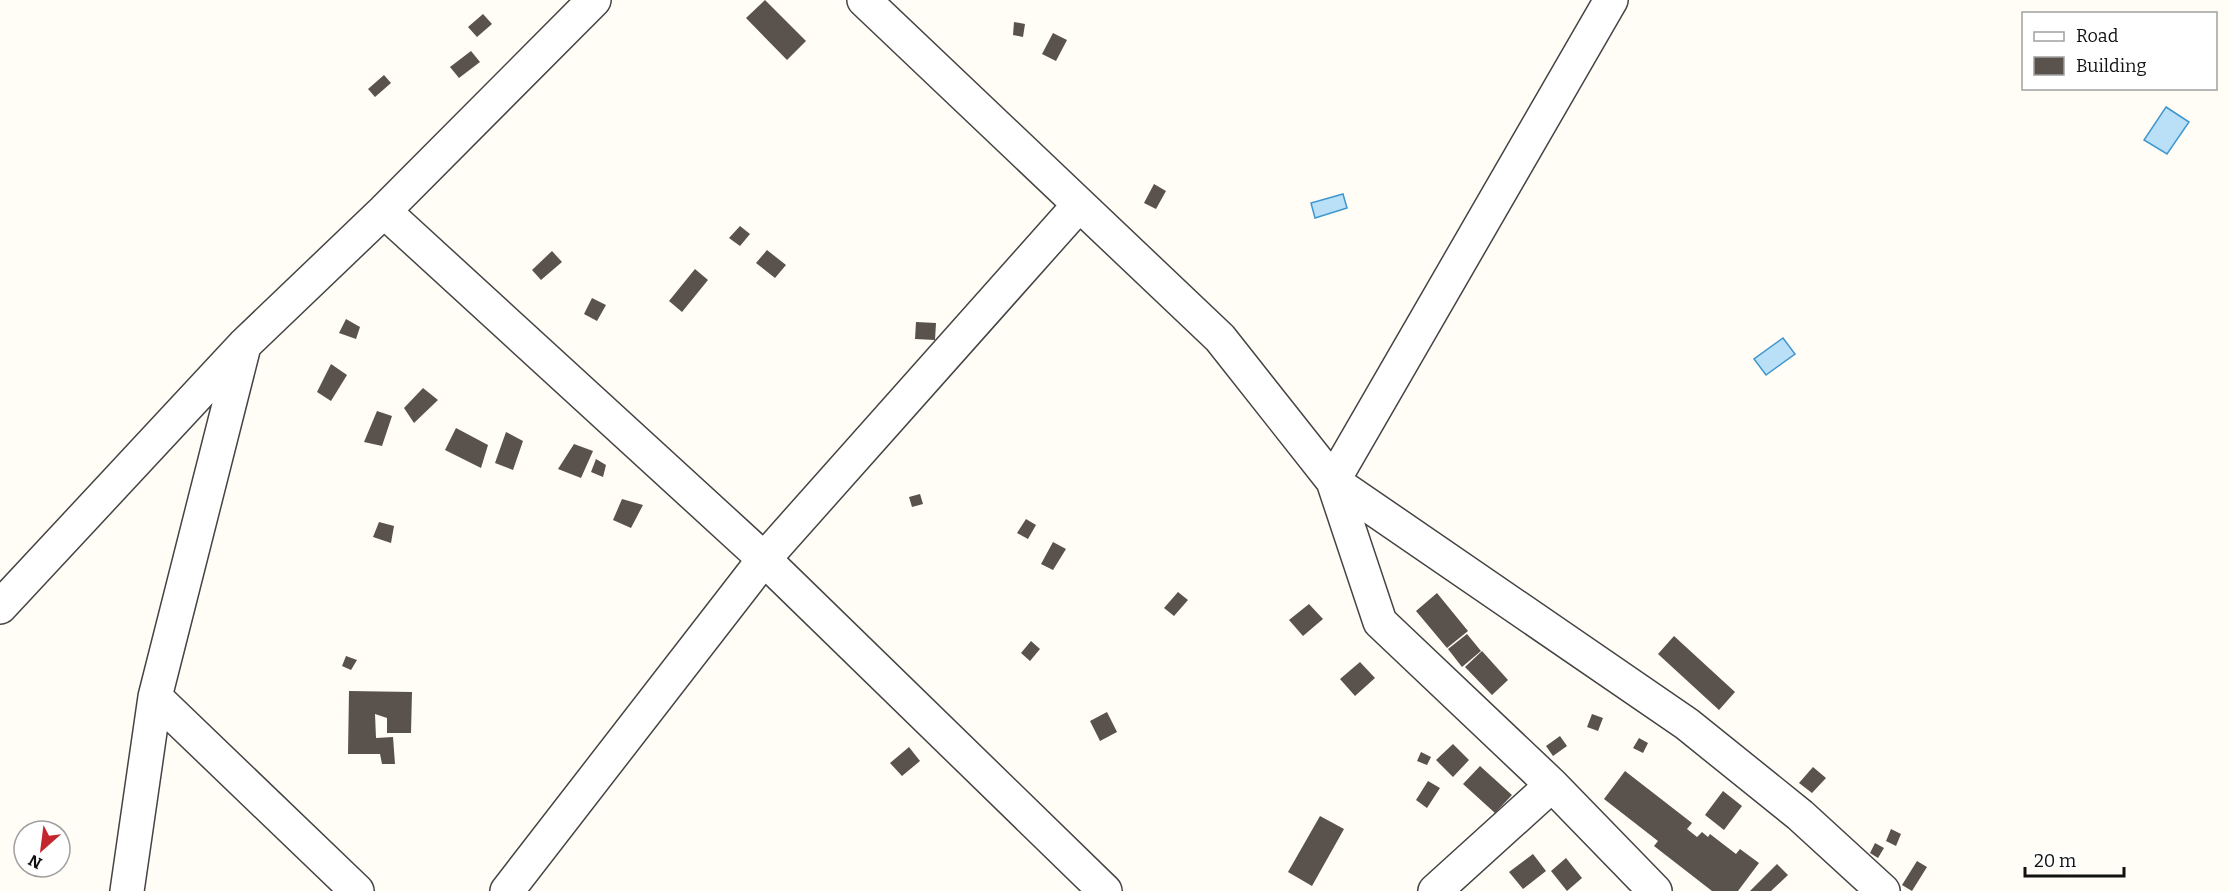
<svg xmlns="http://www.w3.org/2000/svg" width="2229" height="891" viewBox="0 0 2229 891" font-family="Bitter,serif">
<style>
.water{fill:#b9e0f7;stroke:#3f96cf;stroke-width:1.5}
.building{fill:#5a524d}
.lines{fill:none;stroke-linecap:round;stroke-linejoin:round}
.minor-casing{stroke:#444;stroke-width:36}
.minor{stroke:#fff;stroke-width:33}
</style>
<rect width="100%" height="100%" fill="#fffdf5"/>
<path class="water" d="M2166,107L2189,122L2167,154L2144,140Z
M1343,194L1347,208L1315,218L1311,203Z
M1783,338L1795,354L1766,375L1754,359Z"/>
<path class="building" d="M765,0L806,41L787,60L746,18Z
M483,14L492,24L477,37L468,27Z
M1014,22L1025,24L1023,37L1013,35Z
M1053,33L1067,40L1056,61L1042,54Z
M471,51L480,62L459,78L450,67Z
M384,75L391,83L375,97L368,89Z
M1154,184L1166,191L1156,209L1144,203Z
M740,226L750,234L740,246L729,238Z
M767,250L786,265L775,278L756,263Z
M552,251L562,262L541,280L532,270Z
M695,269L708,280L682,312L669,301Z
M592,298L606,305L597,321L584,314Z
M346,319L360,327L356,339L339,333Z
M916,322L936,323L935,340L915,339Z
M331,364L347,375L331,401L317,392Z
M423,388L438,400L414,423L404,408Z
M377,411L392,416L382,446L364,442Z
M456,428L488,445L481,468L445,450Z
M506,432L523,441L513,470L495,463Z
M574,444L593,451L581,478L558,469Z
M596,459L606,465L603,477L591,472Z
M920,494L923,504L912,507L909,497Z
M622,499L643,505L631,528L613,520Z
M1026,519L1036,525L1028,539L1017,533Z
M379,522L394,526L391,543L373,537Z
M1053,542L1066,549L1053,570L1041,564Z
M1178,592L1188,600L1174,616L1164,608Z
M1437,593L1468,631L1447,648L1416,611Z
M1309,604L1323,619L1303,636L1289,620Z
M1467,634L1481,651L1462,667L1448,649Z
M1674,636L1735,692L1719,710L1658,654Z
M1031,641L1040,649L1030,661L1021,653Z
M1482,651L1508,680L1492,695L1465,667Z
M346,656L357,660L351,670L342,666Z
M1360,662L1375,678L1355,696L1340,679Z
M349,691L412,692L411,733H387V718L375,714L376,738L393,737L395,764H382L380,754H348Z
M1107,712L1117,732L1100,741L1090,721Z
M1592,714L1603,718L1598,731L1587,727Z
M1560,736L1567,746L1553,756L1546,746Z
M1639,738L1648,743L1643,753L1633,748Z
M1453,744L1469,760L1453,777L1436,760Z
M909,747L920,761L902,776L890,763Z
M1421,752L1431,757L1427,765L1417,761Z
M1480,766L1512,795L1495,813L1463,784Z
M1813,767L1826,778L1812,793L1799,783Z
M1625,771L1692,823L1687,829L1697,837L1702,832L1708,837L1710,834L1736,854L1740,849L1759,863L1738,891H1712L1654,846L1658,841L1604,799Z
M1428,781L1440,788L1427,808L1416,800Z
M1723,791L1742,806L1724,830L1705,815Z
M1320,816L1344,829L1312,886L1288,872Z
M1891,829L1901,834L1896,846L1886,841Z
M1875,843L1884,848L1878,858L1870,853Z
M1533,854L1546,871L1523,889L1509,872Z
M1566,858L1582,878L1567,891L1551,871Z
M1917,861L1927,867L1912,891L1902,885Z
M1777,864L1788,875L1771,891H1750Z"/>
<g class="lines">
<defs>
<path id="minor" d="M864,0L1220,338L1333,481L1380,622L1552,785L1655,891
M1611,0L1333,481L1687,724L1800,815L1883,891
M384,211L764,559L1105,891
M0,607L244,345L384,211L594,0
M155,697L357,891
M127,891L155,697L244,346
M507,891L764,559L1079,205
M1435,891L1552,785"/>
</defs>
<use href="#minor" class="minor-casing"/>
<use href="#minor" class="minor"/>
</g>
<rect x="2022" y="12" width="195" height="78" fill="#ffffff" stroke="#a0a0a0" stroke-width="1.5"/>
<rect x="2034" y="32" width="30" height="9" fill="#ffffff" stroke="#a0a0a0" stroke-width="1.5"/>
<text x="2076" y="42" font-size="18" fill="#111111">Road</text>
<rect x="2034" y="57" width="30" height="18" fill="#5a524d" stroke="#a0a0a0" stroke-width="1.5"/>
<text x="2076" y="72" font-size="18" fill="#111111">Building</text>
<g transform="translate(42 849) rotate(208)"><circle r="28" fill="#ffffff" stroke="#a0a0a0" stroke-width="1.5"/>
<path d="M0-4.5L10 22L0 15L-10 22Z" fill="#c4262e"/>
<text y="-9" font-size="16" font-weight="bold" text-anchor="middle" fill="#111111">N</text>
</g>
<path d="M2025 867v9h99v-9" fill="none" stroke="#111111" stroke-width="3"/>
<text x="2034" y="867" font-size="18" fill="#111111" stroke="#ffffff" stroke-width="4.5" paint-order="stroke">20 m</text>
</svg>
